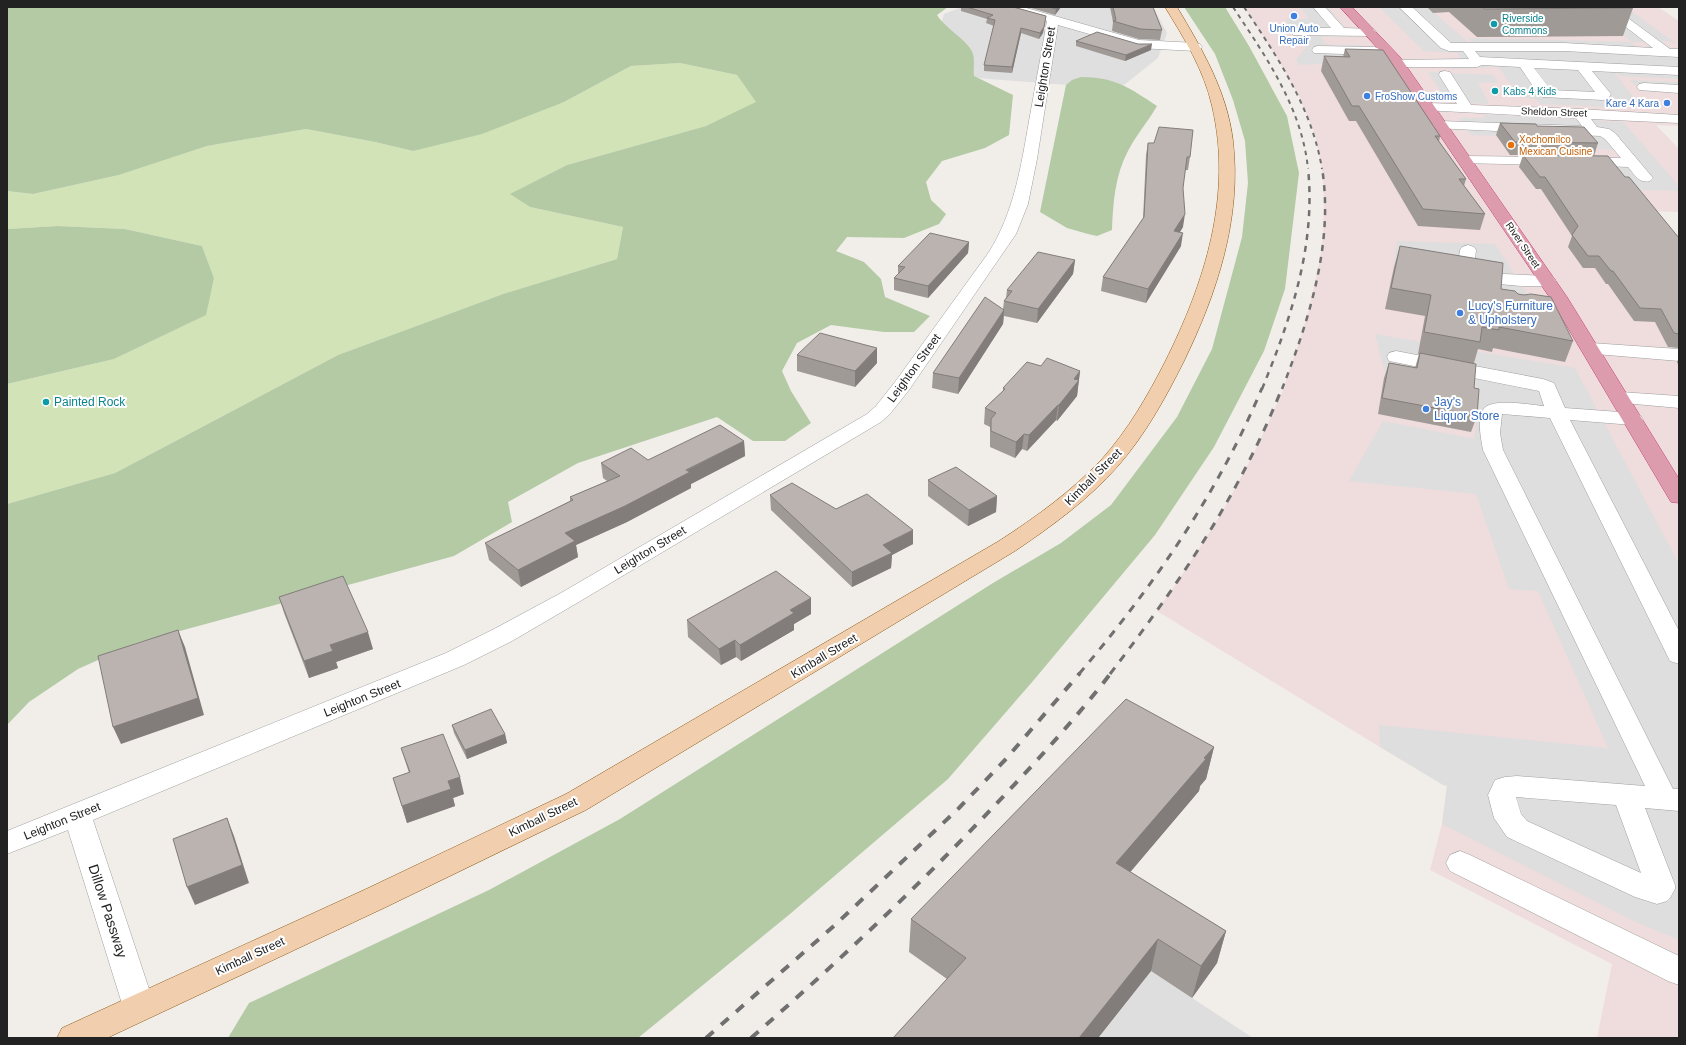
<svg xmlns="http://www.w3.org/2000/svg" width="1686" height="1045" viewBox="0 0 1686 1045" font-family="Arial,sans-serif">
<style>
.residential{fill:#e0dfdf}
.commercial{fill:#efdcdd}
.grass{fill:#d1e3b7}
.forest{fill:#b3caa4}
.parking{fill:#dedede}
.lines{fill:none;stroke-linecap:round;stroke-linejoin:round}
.minor-casing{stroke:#9f9f9f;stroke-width:1}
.major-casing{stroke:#8c5a14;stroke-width:1}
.highway-casing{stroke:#c64079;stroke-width:1}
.minor{fill:#fff;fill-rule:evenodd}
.major{fill:#f1ceae;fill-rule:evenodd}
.highway{fill:#dd9cae;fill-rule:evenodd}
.rail-far3{stroke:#707070;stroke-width:2;stroke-dasharray:4.5 4.5;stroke-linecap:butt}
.rail-far2{stroke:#707070;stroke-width:2.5;stroke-dasharray:6 6;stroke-linecap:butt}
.rail-far1{stroke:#707070;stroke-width:3;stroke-dasharray:8 8;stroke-linecap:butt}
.rail{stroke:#707070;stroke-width:4;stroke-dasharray:10 10;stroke-linecap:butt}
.wall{fill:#a09a97}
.shaded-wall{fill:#827d7b}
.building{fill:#bab3b0;stroke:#827d7b}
.shop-dot{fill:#3f7fe0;stroke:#fff;stroke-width:1.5}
.culture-dot{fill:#0f9aa8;stroke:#fff;stroke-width:1.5}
.food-dot{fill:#e8710a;stroke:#fff;stroke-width:1.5}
.labels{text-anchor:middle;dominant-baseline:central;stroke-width:4;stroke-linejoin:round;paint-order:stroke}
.far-culture-label{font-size:10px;fill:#0d838f;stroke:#fff;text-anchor:start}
.far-shop-label{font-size:10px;fill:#366cbe;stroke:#fff}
.far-street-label{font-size:10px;fill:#222;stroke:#fff}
.far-food-label{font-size:10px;fill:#c56008;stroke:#fff;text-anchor:start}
.street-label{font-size:12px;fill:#222;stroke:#fff}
.shop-label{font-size:12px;fill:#366cbe;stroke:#fff;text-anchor:start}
.culture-label{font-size:12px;fill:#0d838f;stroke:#fff;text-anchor:start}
.near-street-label{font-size:14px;fill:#222;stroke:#fff}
</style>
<rect width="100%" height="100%" fill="#f1eeea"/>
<path class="residential" d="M962,7H1153L1167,33L1158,58L1119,89L926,74L944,14Z"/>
<path class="commercial" d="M1244,7H1658L1679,21V126L1656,125L1679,149V212L1643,211L1679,263V1038H1597L1612,964L1430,870L1442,824L1447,786L1380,747L1157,611L1180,578L1221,514L1253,455L1269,421L1282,393L1301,336L1309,309L1320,260L1323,237L1324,205L1323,175L1315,135L1300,98L1276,56Z"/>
<path class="grass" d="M680,63L737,75L757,103L706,126L567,165L511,194L530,207L623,227L617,259L503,294L338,355L115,473L7,504V384L114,359L205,315L214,278L202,246L125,229L58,226L7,229V191L33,194L119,175L207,146L306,129L375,142L413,151L564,102L631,66Z"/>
<path class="forest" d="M7,7H948L937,15C945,28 970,42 973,54C975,61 973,70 974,76L1013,95L1009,135L985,148L942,161L926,182L931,200L946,214L939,224L904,238L847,237L836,251L864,262L881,279L885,297L930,316L914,332H884L831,325L797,343L782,371L791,391L811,423L785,441H753L717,417L578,463L508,502L512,522L454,556L136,643L78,669L29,702L7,725V504L115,473L338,355L503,294L617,259L623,227L530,207L510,194L567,165L706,126L756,102L737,75L680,63L631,66L564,102L482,134L413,151L375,142L306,129L207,146L119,175L33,194L7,191Z
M1184,7H1225L1249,46L1287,116L1299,173L1285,289L1264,351L1214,447L1155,535L1033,681L948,779L790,914L638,1038H228L249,1003L489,890L620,819L993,583L1061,543L1111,505L1177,417L1212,349L1242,237L1248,183L1245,141L1233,100L1215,54Z
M1081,77C1115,77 1130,88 1157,106C1148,122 1136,135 1128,151C1115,175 1113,203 1112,230L1097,236L1088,234L1067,228L1040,212L1066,85L1072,80Z
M58,226L125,229L202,246L214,278L206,315L114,359L7,384V229Z"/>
<path class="parking" d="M1300,7H1328L1353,37H1321L1325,43L1331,45H1362L1367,51L1342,63L1299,65L1296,60L1306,48L1285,19H1309Z
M1379,7H1427L1468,42H1472L1468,38L1562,40L1630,42L1637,47L1650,46L1651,45L1648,42H1632L1587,7H1625L1677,44L1666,41L1662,42L1671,48L1679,50V79L1620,76L1616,72L1613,71L1638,103H1623L1627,108L1541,104L1536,99L1519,97L1499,67L1452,69L1442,59L1459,58L1460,57L1457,53L1424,51Z
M1428,72L1493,75L1498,83L1478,82L1489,104L1448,102Z
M1630,80L1679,82V95L1676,92L1641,91Z
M1484,114L1623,122L1679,186V191L1620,189L1596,162L1622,159L1617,150L1587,148L1507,136L1471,135L1459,118H1485Z
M1397,241L1495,244L1543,318L1394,267Z
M1375,334L1575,368L1679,564V940L1638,923L1442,824L1447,786L1443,785L1380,747L1379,725L1608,748L1538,591L1509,589L1476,494L1349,481L1383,421L1474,439L1479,395L1386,376Z
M1151,971L1253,1038H1098Z"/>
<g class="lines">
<defs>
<path id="minor" d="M1004,7H1023L1139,40L1196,43L1200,44L1202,47L1200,50L1196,51L1138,48L1058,25L1037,159L1028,204L1016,234L909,390L890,414L881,422L577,603L512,641L464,665L93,820L155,1007L150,1017L139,1021L128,1017L123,1007L68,830L7,854V831L446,653L494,629L561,593L867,414L876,406L895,382L989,252C1014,212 1021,167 1029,121C1035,88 1041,55 1047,21L1006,9Z
M1313,7H1325L1344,28L1374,29L1376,32L1374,35L1370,36L1293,35L1291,32L1293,29L1297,28H1331Z
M1399,7H1412L1451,43H1564L1653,48L1600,7H1613L1670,49H1679V57L1564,51H1475L1480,57L1679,67V75L1592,71L1611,94L1608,99L1603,100L1543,97L1539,95L1520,67L1482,65L1477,67H1398L1394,66L1392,63L1394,60L1469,59L1463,51H1449L1441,48ZM1534,68L1578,70L1595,92L1551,90Z
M1318,46L1374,47L1378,48L1380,51L1378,54L1374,55L1314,53L1312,50L1314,47Z
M1445,71L1450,72L1471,105L1579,109L1679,115V123L1591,119L1597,127L1609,129L1615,133L1653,178L1650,181C1639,184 1635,175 1628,167L1578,165L1576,162L1578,159L1583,158H1621L1605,139L1600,136L1435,128L1433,125L1435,122L1440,121L1582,126L1576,118L1423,110L1421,107L1423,104L1428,103L1457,104L1439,75L1440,72Z
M1644,83L1679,85V93L1639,90L1637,87L1639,84Z
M1464,156L1551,157L1556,158L1558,161L1556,164L1551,165L1459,163L1457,160L1459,157Z
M1468,245L1474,247L1476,250L1474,268L1476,270L1504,274L1547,276L1553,277L1556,281L1553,285C1536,289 1466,284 1457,270L1460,250L1462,247Z
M1591,343L1679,349V361L1584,353L1582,349L1584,345Z
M1396,351L1543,379L1554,383L1565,408L1633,413L1640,415L1643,419L1640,423L1633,425L1570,420L1679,631V664L1670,661L1667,655L1550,418L1502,414L1500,433L1503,450L1673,789H1679V811L1645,808L1675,885V889L1670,898L1667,901L1657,904L1635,897L1507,837L1494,818L1488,795L1495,780L1505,777L1517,776L1645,786L1483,450C1481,438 1477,422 1483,410C1489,397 1532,405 1544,406L1539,391L1389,361L1387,357L1389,353ZM1516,797L1616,805L1641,873L1527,821L1521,814Z
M1620,392L1679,396V408L1613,402L1610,398L1613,394Z
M1460,851L1470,855L1679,956V985L1668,981L1450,871L1446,863L1450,855Z"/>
<path id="major" d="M1165,7H1177C1202,49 1227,91 1233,141C1242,218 1217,293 1184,361C1165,399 1145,435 1118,466C1088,500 1052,526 1015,551L586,810L384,908L107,1038H57L62,1028L364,890L566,794L999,541C1036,517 1072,491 1102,459C1128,430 1147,397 1165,362C1205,282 1233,195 1212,106C1204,70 1184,38 1165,7Z"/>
<path id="highway" d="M1340,7H1352L1400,57L1567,297L1679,479V503L1671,502L1668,497L1552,301L1391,63Z"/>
</defs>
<use href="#minor" class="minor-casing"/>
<use href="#major" class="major-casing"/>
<use href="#highway" class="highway-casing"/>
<use href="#minor" class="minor"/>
<use href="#major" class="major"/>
<use href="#highway" class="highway"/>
<path class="rail-far3" d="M1233,7C1266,57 1302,108 1308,169
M1244,7C1278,58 1312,108 1322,169"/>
<path class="rail-far2" d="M1262,389C1291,318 1316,246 1308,168
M1282,389C1309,320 1334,243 1322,168"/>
<path class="rail-far1" d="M1079,674C1152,588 1219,492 1262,388
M1110,674C1179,584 1240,494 1282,388"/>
<path class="rail" d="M706,1038L835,925L959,808L1005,760L1080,673
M751,1038C829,970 905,899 977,824C1023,776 1070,726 1111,673"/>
</g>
<path class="wall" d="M961,7H1013L1046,16L1043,33L1039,39L1021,33L1012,73L984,71V65L994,26L986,23L987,19L961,11Z
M1028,7H1061L1055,15Z
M1110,7H1153L1162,30L1160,40L1139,39L1112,31L1113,22Z
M1427,7H1632L1633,8L1623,36L1477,37L1449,12L1433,13Z
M1076,41L1151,50L1125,61L1076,46Z
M1345,49L1440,136L1439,142L1466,179L1464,186L1485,214L1480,230L1418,226L1356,121H1349L1321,71L1324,56L1343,57Z
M1500,123L1537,126L1598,143L1594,156L1679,238V348L1668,347L1655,322L1634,321L1608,284H1606L1595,268H1583L1568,247L1572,236L1541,189H1536L1519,167L1523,155H1510L1496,135Z
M1148,143L1190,157L1188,170H1185L1183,188V227L1180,232L1181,246L1146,303L1101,291L1103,277L1143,219L1146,155Z
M969,242L968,253L928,298L894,290V278L898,274V266Z
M1400,246L1501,289L1518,294L1524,295L1573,341L1565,362L1493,348L1492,352L1478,349L1474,363V388L1477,416L1471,432L1378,414L1384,378L1389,363L1415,368L1419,354H1418L1425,316L1385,309L1394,267Z
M1075,260L1073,274L1037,323L1004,316L1003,324L958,394L932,388L933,373L1003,309L1004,301L1006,298L1007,290Z
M877,348V363L855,387L797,371V355Z
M1679,357V367L1677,362Z
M1041,366L1080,371L1077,396L1057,421L1056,420L1027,451L1022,449L1015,458L990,447V427L984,424L985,408L1003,391V388Z
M744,441L745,456L691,484V488L627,522L576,545L578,557L521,587L489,560L485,543L570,501V497L607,481L603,478L601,463L648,460Z
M928,480L997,496L996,512L968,526L928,496Z
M770,495L836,509L913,544L892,555L891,568L852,587L771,510Z
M279,597L373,649L336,662L338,668L309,678L284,613Z
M811,614L794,624V630L741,661L736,657L721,665L688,637L687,620Z
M452,725L505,734L507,743L467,759L454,733Z
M1214,747L1206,779L1200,786L1199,791L1130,872L1226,931L1217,963L1192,998L1151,971L1098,1038H893L947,979L909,952L911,919Z
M401,748L464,794L453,798L455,806L407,823L393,778L409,773Z"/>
<path class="shaded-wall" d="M1057,7H1061L1055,15L1056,9Z
M1046,16L1043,33L1039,39L1040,33Z
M1021,28V33L1012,73V67Z
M1152,44L1151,50L1125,61L1126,55Z
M1185,214L1183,227L1172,244L1174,231Z
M1183,233L1181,246L1146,303L1148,289Z
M969,242L968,253L928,298V286Z
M1075,260L1073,274L1037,323L1038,309Z
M1004,310L1003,324L958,394L959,378Z
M877,348V363L855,387V371Z
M1080,371L1077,396L1057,421L1059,405L1074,379Z
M1058,405L1056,420L1027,451L1029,435Z
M1024,434L1022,449L1015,458L1016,442Z
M744,441L745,456L691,484V488L627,522L576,545L578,557L521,587L518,570L565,533Z
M997,496L996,512L968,526L969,510Z
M913,530V544L892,555L891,568L852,587V572L883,545Z
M811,598V614L794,624V630L741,661L740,645L790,610Z
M178,630L185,647L204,715L121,744L113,727Z
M368,632L373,649L336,662L338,668L309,678L304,661L330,645Z
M735,640L736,657L721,665L719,649Z
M505,734L507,743L467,759L465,750Z
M1214,747L1206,779L1200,786L1199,791L1110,896L1116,863Z
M460,777L464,794L453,798L455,806L407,823L402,806L448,781Z
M227,818L234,836L249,883L195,905L187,887Z
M1226,931L1217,963L1192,998L1201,966Z
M1158,939L1151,971L1098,1038H1079Z"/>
<path class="building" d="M967,7H1013L1046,16L1044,27L1040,33L1021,28L1012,67L984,65L995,20L987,18L993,15Z
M1049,7H1057L1056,9Z
M1113,7H1153L1162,30L1140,29L1113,21L1116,20Z
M1483,7H1632L1633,8L1484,9Z
M1097,32L1138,44H1152L1126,55L1076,41Z
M1345,49L1383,50L1440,136H1435L1466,179H1459L1485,214L1423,209L1359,106H1352L1324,56L1350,57Z
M1500,123L1536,124L1537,126L1584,127L1598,143L1515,142Z
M1159,127L1193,130L1190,157H1187L1183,188L1185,214L1174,231L1183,233L1148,289L1103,277L1144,217L1148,143H1154Z
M1523,155L1608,156L1625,177H1629L1679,238V334L1674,333L1661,309L1640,308L1613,271H1611L1599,256H1588L1572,235L1578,226L1545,177H1540Z
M930,233L969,242L928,286L894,278L905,267L898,266Z
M1400,246L1503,263L1501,289L1515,291L1518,294L1524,295L1531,294L1551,297L1573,341L1499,327V330L1482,327L1480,342L1424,332L1431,295L1391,288Z
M1038,252L1075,260L1038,309L1004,301L1012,291L1007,290Z
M985,297L1004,310L959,378L933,373Z
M820,333L877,348L855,371L797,355Z
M1420,353L1476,364L1474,388L1479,389L1477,416L1382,398L1389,363L1417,368Z
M1047,358L1080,371L1074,379L1079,380L1059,405H1058L1029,435L1024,434L1016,442L991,431V419L996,413L985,408L1005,389L1003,388L1027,362L1041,366Z
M720,425L744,441L686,470L690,472L625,506L565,533L575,541L518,570L485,543L573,500L570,497L620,476L601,463L631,448L648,460Z
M956,467L997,496L969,510L928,480Z
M792,483L836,509L867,494L913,530L883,545L892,553L852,572L770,495Z
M776,571L811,598L790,610L794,613L740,645L735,640L719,649L687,620Z
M343,576L368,632L330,645L333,651L304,661L279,597Z
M178,630L198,698L113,727L98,656Z
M1126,699L1214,747L1204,758L1206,759L1116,863L1226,931L1201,966L1158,939L1079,1038H893L966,958L911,919Z
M491,709L505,734L465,750L452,725Z
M443,734L460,777L448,781L451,789L402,806L393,778L410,772L401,748Z
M227,818L242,865L187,887L173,839Z"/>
<g class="shop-dot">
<circle cx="1294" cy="16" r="4"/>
<circle cx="1367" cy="96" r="4"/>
<circle cx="1667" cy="103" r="4"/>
<circle cx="1460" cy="313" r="4"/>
<circle cx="1426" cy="409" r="4"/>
</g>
<g class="culture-dot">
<circle cx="1494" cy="24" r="4"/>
<circle cx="1495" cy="91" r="4"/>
<circle cx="46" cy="402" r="4"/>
</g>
<circle class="food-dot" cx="1511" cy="145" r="4"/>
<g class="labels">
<g class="far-culture-label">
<text x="1502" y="18">Riverside<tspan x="1502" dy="12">Commons</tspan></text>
<text x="1503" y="91">Kabs 4 Kids</text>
</g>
<g class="far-shop-label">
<text x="1294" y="28">Union Auto<tspan x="1294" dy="12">Repair</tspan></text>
<text x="1375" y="96" text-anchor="start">FroShow Customs</text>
<text x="1659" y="103" text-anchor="end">Kare 4 Kara</text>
</g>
<g class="far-street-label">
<text transform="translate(1554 112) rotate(2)">Sheldon Street</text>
<text transform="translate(1523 245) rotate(56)">River Street</text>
</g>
<g class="far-food-label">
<text x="1519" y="139">Xochomilco<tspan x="1519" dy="12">Mexican Cuisine</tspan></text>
</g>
<g class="street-label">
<text transform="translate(1045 67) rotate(-81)">Leighton Street</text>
<text transform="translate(914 368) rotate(-54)">Leighton Street</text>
<text transform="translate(1093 477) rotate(-45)">Kimball Street</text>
<text transform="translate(650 550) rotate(-31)">Leighton Street</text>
<text transform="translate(824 656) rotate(-31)">Kimball Street</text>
<text transform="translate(362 698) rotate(-22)">Leighton Street</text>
<text transform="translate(543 817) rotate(-26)">Kimball Street</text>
<text transform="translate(62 821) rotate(-22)">Leighton Street</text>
<text transform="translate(250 956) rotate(-25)">Kimball Street</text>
</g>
<g class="shop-label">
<text x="1468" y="306">Lucy's Furniture<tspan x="1468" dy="14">&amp; Upholstery</tspan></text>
<text x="1434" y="402">Jay's<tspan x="1434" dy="14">Liquor Store</tspan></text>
</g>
<g class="culture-label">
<text x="54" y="402">Painted Rock</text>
</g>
<g class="near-street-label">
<text transform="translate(108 911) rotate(72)">Dillow Passway</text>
</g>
</g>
<rect width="1686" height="1045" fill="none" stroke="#222222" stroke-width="16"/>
</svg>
